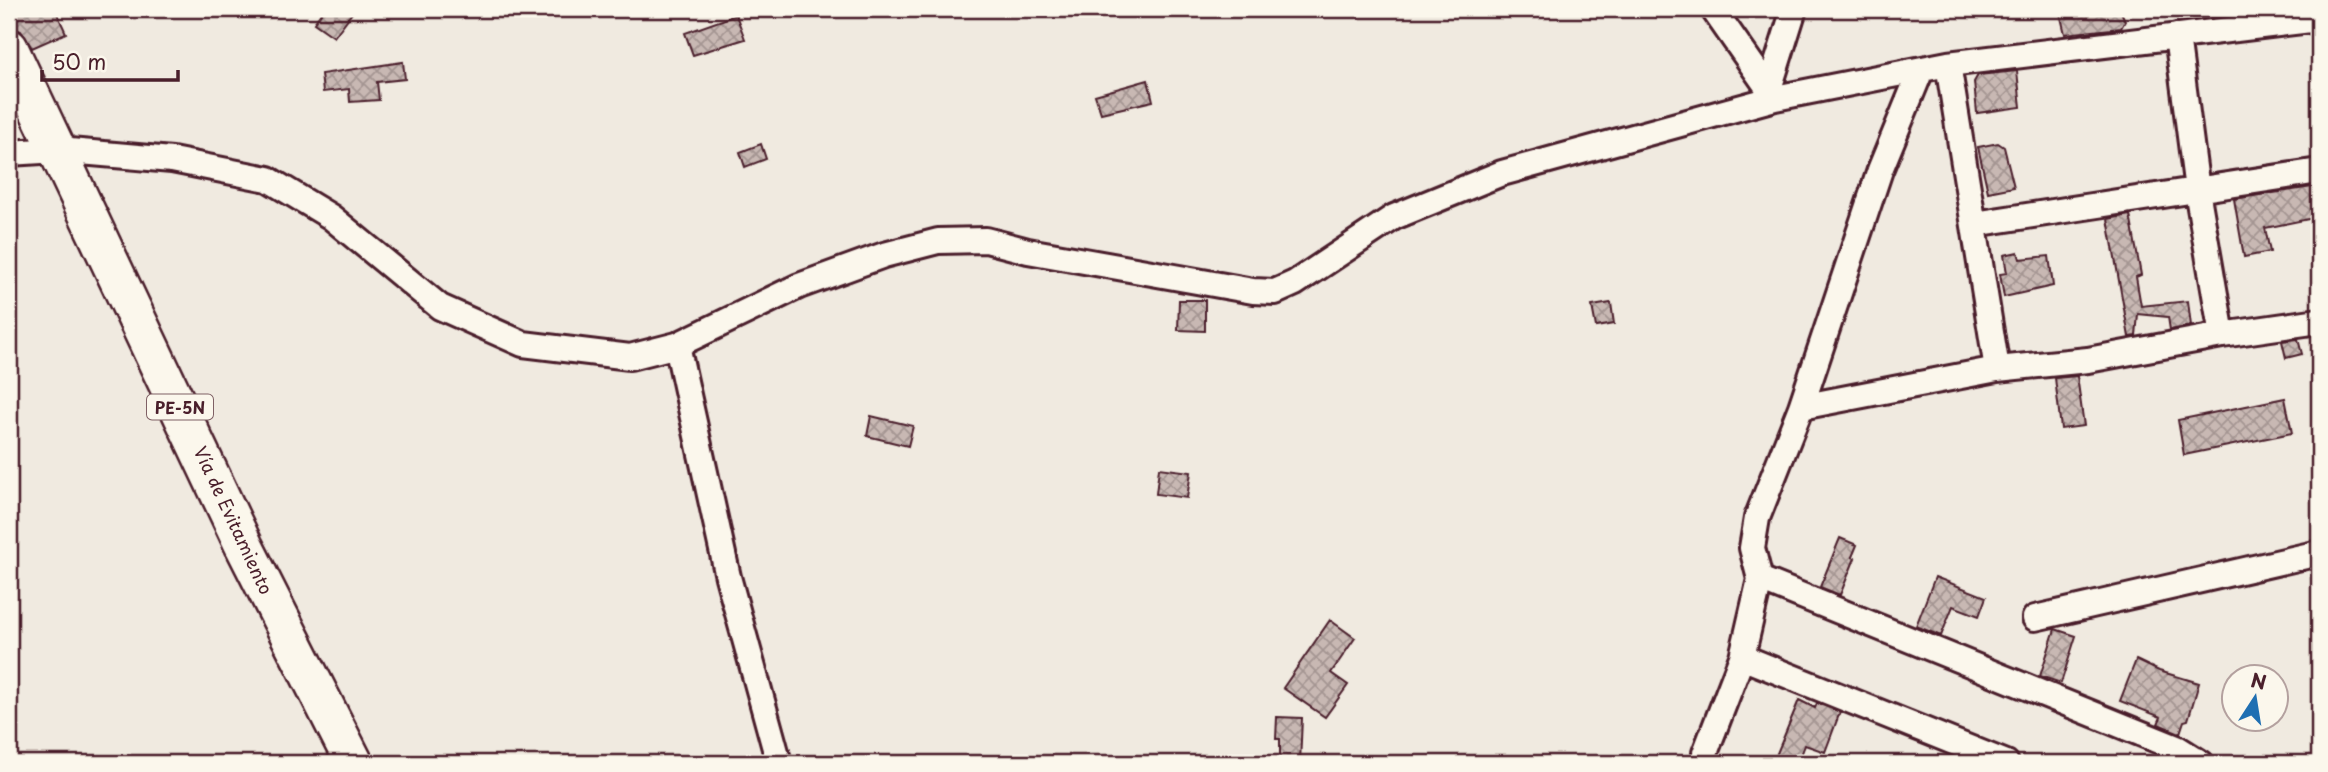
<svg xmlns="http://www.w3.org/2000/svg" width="2328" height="772" viewBox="0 0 2328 772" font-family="'Playpen Sans',sans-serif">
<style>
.building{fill:url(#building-cross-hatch);stroke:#4a1f2b;stroke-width:2}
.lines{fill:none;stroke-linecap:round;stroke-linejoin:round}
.minor-casing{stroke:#4a1f2b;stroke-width:30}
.highway-casing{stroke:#4a1f2b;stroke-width:42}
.minor{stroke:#fbf7ec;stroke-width:24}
.highway{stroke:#fbf7ec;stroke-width:37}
.labels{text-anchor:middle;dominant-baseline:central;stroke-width:5;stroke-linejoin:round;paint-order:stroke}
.shield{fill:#fbf7ec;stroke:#7f6065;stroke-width:2}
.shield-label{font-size:16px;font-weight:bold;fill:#4a1f2b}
.street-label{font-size:18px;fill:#4a1f2b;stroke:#fbf7ec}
</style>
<defs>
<pattern id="building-cross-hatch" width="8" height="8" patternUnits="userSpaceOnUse" patternTransform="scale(1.75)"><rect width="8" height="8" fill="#c8b8b3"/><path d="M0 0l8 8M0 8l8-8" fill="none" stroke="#a49592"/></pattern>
</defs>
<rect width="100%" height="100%" fill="#f0eae0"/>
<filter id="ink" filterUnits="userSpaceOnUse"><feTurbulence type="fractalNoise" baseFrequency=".0143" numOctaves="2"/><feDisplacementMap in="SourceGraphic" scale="14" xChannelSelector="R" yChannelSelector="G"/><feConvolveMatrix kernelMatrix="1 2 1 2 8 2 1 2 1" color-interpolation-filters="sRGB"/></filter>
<g filter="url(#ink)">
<path class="building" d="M9,9H55L66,33L32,48L21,31L14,28Z
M324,9H355L334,37L314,23Z
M2059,9H2120L2125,21L2121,28L2065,34Z
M736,15L745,39L693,55L685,33Z
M403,62L405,79L377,82L379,100L350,102L349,89L323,92L321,74Z
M2017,71L2021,107L1977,113L1974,82L1978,75Z
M1148,80L1153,101L1101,113L1095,95Z
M1998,143L2004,147L2014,187L1988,192L1978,147Z
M761,144L766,159L745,167L740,152Z
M2319,186V217L2265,228L2270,252L2244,257L2234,199Z
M2130,215L2141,275L2136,277L2141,306L2188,301L2191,326L2170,330L2168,317L2138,314L2136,336L2129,337L2108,219Z
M2018,252L2020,259L2049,256L2053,286L2004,297L2000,274L2007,273L2004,255Z
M1179,300H1205V331L1178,330Z
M1611,303L1614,324L1596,327L1592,306Z
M2298,339L2302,354L2286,358L2282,341Z
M2077,376L2084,426L2061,429L2055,378Z
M2285,398L2292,433L2184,455L2178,420Z
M871,416L913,426L908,446L867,436Z
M1159,468L1191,472L1187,498L1156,494Z
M1840,538L1857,545L1852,557L1855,558L1840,595L1820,587Z
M1935,577L1986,597L1979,616L1953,606L1941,636L1916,626Z
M1330,620L1355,638L1331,673L1348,685L1325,717L1283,688Z
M2055,629L2076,636L2061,683L2040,676Z
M2136,660L2159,671L2199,683L2188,720L2184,721L2180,733L2158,724L2161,717L2120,701Z
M1799,700L1815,708L1817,703L1840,712L1825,752L1805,745L1798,763H1773Z
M1277,717L1302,718L1300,763H1280V739H1276Z"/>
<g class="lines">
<defs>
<path id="minor" d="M1713,9L1775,98
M2177,36L2197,190L2222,335
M1948,64L1997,369
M1769,89L1794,9
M9,153L58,150L172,160L268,179L331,217L440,307L523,344L630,357L677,345L799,286L884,255L938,241L986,240L1028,251L1253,291L1275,292L1295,283L1394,217L1502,173L1775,98L1948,64L2319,19
M1974,224L2319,171
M677,345L728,577L779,763
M1801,407L1997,369L2088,360L2222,335L2319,321
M1760,579L2177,748L2201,763
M2035,618L2319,553
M1742,657L2006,763
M1706,763L1705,753L1742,657L1760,579L1752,548L1757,518L1801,407L1880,170L1921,70"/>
<path id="highway" d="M9,48L244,546L354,763"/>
</defs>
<use href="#minor" class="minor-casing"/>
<use href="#highway" class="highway-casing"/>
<use href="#minor" class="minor"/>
<use href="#highway" class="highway"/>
</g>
</g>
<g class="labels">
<rect class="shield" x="147" y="394.5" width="66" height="25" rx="5"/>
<g class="shield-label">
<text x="180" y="407">PE-5N</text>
</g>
<g class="street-label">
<text transform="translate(234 520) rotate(65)">Vía de Evitamiento</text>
</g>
</g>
<rect width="2328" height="772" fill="none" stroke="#fbf7ec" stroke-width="35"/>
<rect x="18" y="18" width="2293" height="737" fill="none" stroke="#4a1f2b" stroke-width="2.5" filter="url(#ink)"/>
<g transform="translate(2255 698) rotate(12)"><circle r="33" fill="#fbf7ec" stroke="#b4a19f" stroke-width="2"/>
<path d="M0-5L12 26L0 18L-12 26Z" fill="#1f6fb2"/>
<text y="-10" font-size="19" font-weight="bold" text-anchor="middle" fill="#4a1f2b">N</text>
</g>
<path d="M42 70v10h136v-10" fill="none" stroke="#4a1f2b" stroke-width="3.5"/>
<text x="52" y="70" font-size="21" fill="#4a1f2b" stroke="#fbf7ec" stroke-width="5" paint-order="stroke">50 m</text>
</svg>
